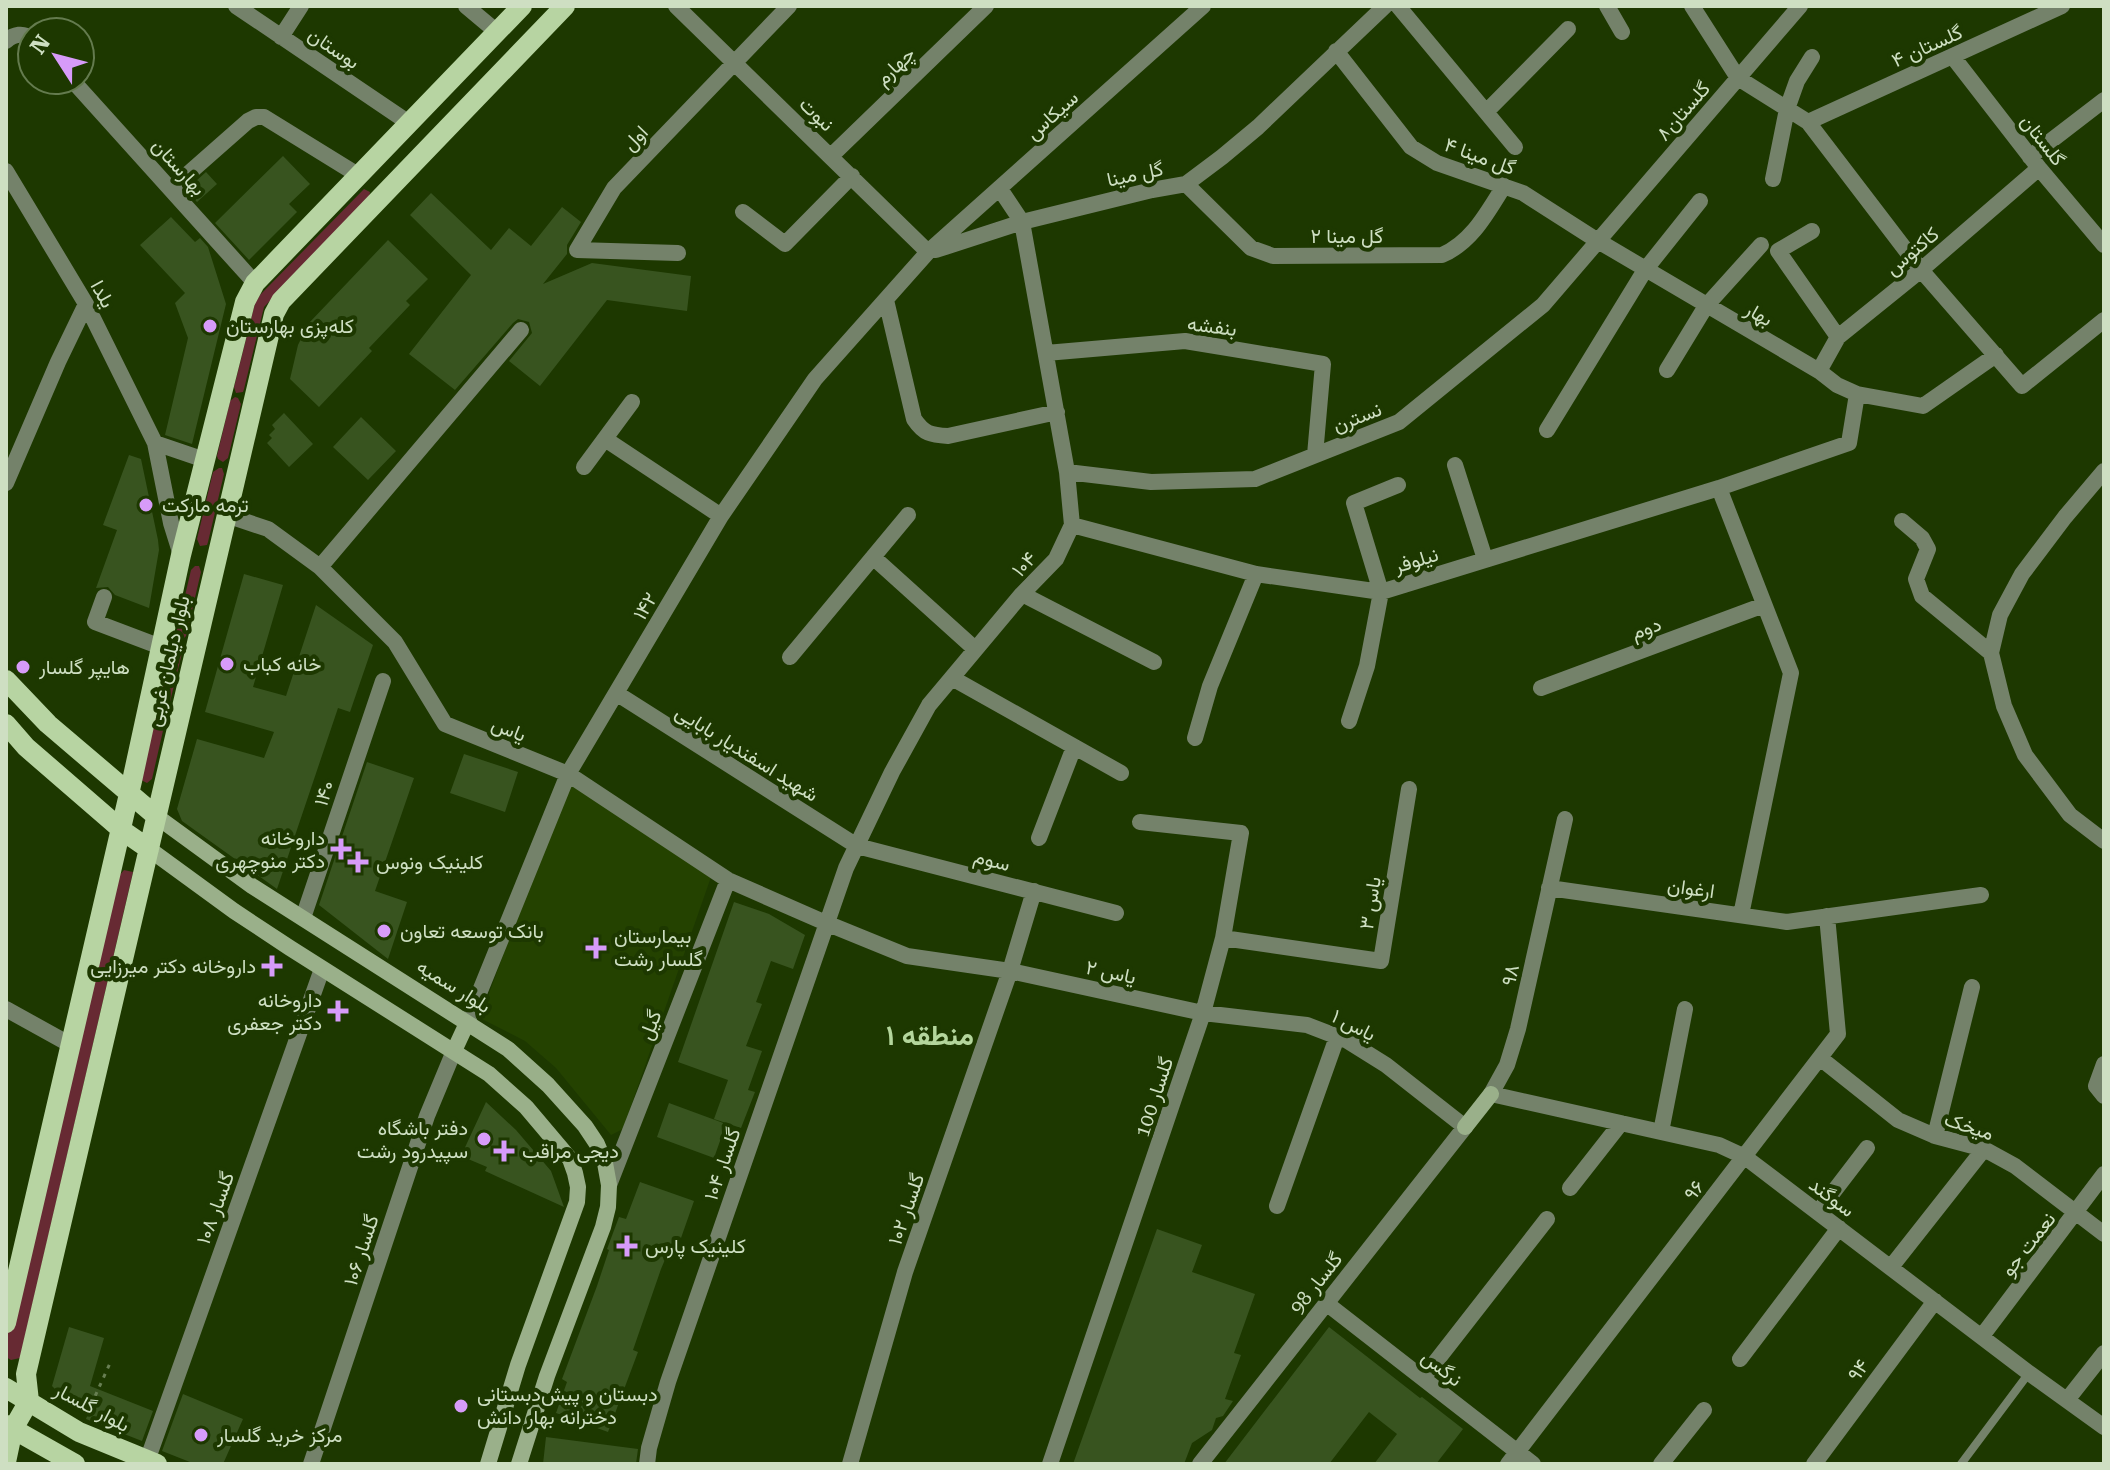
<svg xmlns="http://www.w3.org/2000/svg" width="2110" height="1470" viewBox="0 0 2110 1470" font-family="'Roboto Serif',Vazirmatn,serif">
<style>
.built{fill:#244200}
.green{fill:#672a33}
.building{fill:#38541f}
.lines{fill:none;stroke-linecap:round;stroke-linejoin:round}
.path{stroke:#687f52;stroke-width:3;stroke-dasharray:4 6;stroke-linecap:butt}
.lane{stroke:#74826a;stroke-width:8}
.street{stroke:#74826a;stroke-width:16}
.secondary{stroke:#9ab08a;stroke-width:16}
.primary{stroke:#b7d4a2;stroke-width:20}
.poi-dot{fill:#d79bf9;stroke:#1d3800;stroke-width:3}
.labels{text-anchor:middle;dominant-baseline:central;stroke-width:8;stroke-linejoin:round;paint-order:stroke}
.street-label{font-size:20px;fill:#cedfc2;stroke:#1d3800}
.poi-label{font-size:20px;fill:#cedfc2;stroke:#1d3800;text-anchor:start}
.district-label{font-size:28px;font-weight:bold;fill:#b4d69c;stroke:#1d3800}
</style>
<rect width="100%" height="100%" fill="#1d3800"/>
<path class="built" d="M567,782L711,877L623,1129L611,1135L556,1068L525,1041L480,1018Z"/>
<path class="green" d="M364,189L370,192L369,198L264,307L244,389L243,392L236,393L234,387L255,303L260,295Z
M235,397L238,398L241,404L228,458L223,462L218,459L217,456L230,401Z
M219,468H222L224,474L208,542L207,545L200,546L197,539L213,472Z
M195,566H199L201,572L186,636L181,641L176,637V634L191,570Z
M177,643L182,646L183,649L169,706L168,709L161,710L159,704L172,647Z
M159,716H163L165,722L152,779L147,783L141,780L154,720Z
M124,870L133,872L20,1358L11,1360L6,1357V1341L118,877Z"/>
<path class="building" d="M283,156L310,184L289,204L297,212L249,260L215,223Z
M206,172L217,184L197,202L186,190Z
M431,193L491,250L509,228L531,246L562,207L581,222L567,245V254L543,284L592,263L691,276L687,311L607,300L540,386L509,361L532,333L529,322L518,319L513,323L455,390L409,354L471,275L410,215Z
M171,217L195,242L200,238L208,247L226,304L192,444L165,435L188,338L175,303L185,293L140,245Z
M388,240L428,279L406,301L410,305L369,348L372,351L319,407L290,379L298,345L309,323Z
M284,413L313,444L289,467L267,443L272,438L269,435L275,429L272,425Z
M361,417L396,451L368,480L333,447Z
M129,455L141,459L158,540L159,550L149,608L115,595L108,587L96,588L117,530L103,525Z
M244,574L283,585L253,687L286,696L316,605L373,645L350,712L338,708L277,889L182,821L177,809L197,739L264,758L274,732L205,712Z
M464,754L518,772L505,812L450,793Z
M367,762L414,778L375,891L407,902L388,959L319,905Z
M734,902L769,914L805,935L793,969L771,961L756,1002L762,1004L746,1046L762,1051L748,1090L755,1092L741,1128L714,1119L728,1080L678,1062Z
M486,1102L516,1130L551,1171L564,1207L485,1171L487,1167L461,1156Z
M669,1103L726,1124L714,1158L657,1137Z
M640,1182L694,1201L681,1238L675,1236L661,1269L633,1350L638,1352L608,1432L556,1413L567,1382L562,1379L597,1286L609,1250L607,1249L619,1217L626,1219Z
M1157,1229L1202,1245L1192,1272L1255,1294L1234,1353L1241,1355L1225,1399L1233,1401L1223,1416L1216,1418L1212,1430L1192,1443L1184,1464H1073Z
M69,1327L104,1338L90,1386L153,1411L142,1441L86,1419L89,1411L73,1407L52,1386Z
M1329,1327L1420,1398L1422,1397L1463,1429L1436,1464H1374L1397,1434L1369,1412L1329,1464H1224Z
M183,1394L243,1419L223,1464H195L162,1451Z
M546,1437L638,1449L636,1464H543Z"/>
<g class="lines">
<path class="path" d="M87,1414L111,1361"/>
<path class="lane" d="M1961,1464L2029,1373"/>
<path class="street" d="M236,6L409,123
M466,6L497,32
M676,6L928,252
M1398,6L1515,147
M1607,6L1622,32
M1692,6L1738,78L1808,122L1921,270L2022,386L2104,320
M281,37L301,6
M6,41C14,34 23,32 32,39
M1953,57L2039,168L2104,245
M72,80L255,283
M1486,112L1568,29
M1808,122L2062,6
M831,156L986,6
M2030,157L2104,100
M6,171L86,304L155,443L171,523L181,555
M1773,179L1787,109L1797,81L1812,57
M1186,184L1251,248L1273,256L1442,255C1472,242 1487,213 1504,186
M172,188L248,121L256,117H264L358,175
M743,212L785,244L852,176
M1812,231L1778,251L1838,337
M936,250L1022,222L1152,190L1186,184L1222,157L1258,127L1385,6
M678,253L577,250L614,188L789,6
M886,300L914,419C924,434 931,435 948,436L1057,412
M1046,353L1185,341L1323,364L1315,455
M1667,370L1706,306L1761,245
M1819,371L1838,337L1921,270L2039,168
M1857,394L1923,406L1996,355
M1547,430L1645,270L1700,201
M605,439L721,516
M155,443L205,460
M1455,465L1485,559
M584,467L632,402
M2104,471L2065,517L2022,574L2000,615L1991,653L2004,706L2025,755L2070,815L2104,841
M1067,472L1151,482L1255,479L1399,422L1543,305L1800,6
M6,483L58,362L86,304
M1719,488L1791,673L1741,915
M226,515L268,529L320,567L395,642L445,724L568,774L728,880L826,923L907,956L1010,971L1203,1013L1307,1025L1346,1040L1386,1065L1465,1127L1200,1464
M1902,521L1922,538L1928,549L1916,579L1922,596L1991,653
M1072,525L1256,574L1381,592L1719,488L1849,443L1857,394L1837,385L1819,371L1598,241L1523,193L1437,163L1411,147L1336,51
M873,557L975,649
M320,567L521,330
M1022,594L1154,662
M104,597L95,622L161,647
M790,657L908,515
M952,678L1121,773
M1541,688L1764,605
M616,693L857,846L1116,913
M1349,721L1367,666L1381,592L1354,503L1398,485
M1195,738L1210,686L1256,574
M1565,819L1518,1029L1507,1065L1491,1094L1719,1145L1745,1157L2029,1373L2104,1427
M1039,838L1074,747
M1549,888L1787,922L1981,895
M303,918L383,681
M1223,938L1381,961L1409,789
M6,1009L71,1045
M467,1023L568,774L721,516L815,379L928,252L1203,6
M1820,1058L1898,1120L1935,1136L1984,1149L2015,1166L2104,1234
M2104,1064L2096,1086L2104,1096
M1661,1132L1685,1009
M1935,1136L1972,987
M609,1185L728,880
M1570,1188L1621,1123
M1277,1206L1337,1037
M1818,1212L1867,1148
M1891,1267L1984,1149
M1326,1303L1533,1464
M1982,1336L2104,1174
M1740,1359L1839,1228
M1423,1378L1547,1219
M2067,1400L2104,1353
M147,1461L322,969
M311,1464L427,1116L454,1051
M647,1464L649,1448L668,1382L846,868L892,772L929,705L1022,594L1056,559L1072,525L1067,472L1022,222L1000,189
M850,1464L905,1272L1010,971L1034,891
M1050,1464L1203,1013L1223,938L1241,833L1140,822
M1508,1464L1838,1034L1827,916
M1661,1464L1704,1410
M1814,1464L1935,1301"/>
<path class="secondary" d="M156,816L252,886L508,1049L548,1085L585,1126L597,1144L605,1163L609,1185L608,1207L603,1227L547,1376L519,1464
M149,849L234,911L290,948L489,1074L526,1107L570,1159L575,1173L578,1187L577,1202L518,1365L488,1464
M454,1051L467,1023
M1465,1127L1491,1094"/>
<path class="primary" d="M6,680L48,724L156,816
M6,724L26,747L123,831L149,849
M6,1323L132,781L181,555L245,302L255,283L522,6
M6,1388L79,1432L157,1464
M6,1425L75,1464
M6,1462L13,1429L29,1401L26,1374L274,314L281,301L565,6"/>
</g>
<g class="poi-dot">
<circle cx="210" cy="326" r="8"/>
<circle cx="146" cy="505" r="8"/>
<circle cx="227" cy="664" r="8"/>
<circle cx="23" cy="667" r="8"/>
<path d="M337 837h8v8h8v8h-8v8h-8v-8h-8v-8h8z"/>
<path d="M354 850h8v8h8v8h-8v8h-8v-8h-8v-8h8z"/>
<circle cx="384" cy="931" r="8"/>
<path d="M592 936h8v8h8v8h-8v8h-8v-8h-8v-8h8z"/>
<path d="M268 954h8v8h8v8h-8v8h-8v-8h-8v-8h8z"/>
<path d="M334 999h8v8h8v8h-8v8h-8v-8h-8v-8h8z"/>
<circle cx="484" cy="1139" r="8"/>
<path d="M500 1139h8v8h8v8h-8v8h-8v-8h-8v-8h8z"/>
<path d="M623 1234h8v8h8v8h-8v8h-8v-8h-8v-8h8z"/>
<circle cx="461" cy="1406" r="8"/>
<circle cx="201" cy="1435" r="8"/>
</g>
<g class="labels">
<g class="street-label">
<text transform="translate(1927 46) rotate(-24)">گلستان ۴</text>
<text transform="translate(334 48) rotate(34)">بوستان</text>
<text transform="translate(895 66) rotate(-44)">چهارم</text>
<text transform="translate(1683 111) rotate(-49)">گلستان۸</text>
<text transform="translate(817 114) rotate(44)">نبوت</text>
<text transform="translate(1052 115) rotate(-42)">سیکاس</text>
<text transform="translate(635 138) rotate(-46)">اول</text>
<text transform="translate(2043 140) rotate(52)">گلستان</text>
<text transform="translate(1480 156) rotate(20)">گل مینا ۴</text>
<text transform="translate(179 167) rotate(48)">بهارستان</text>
<text transform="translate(1135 174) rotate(-12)">گل مینا</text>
<text x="1347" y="236">گل مینا ۲</text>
<text transform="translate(1912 251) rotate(-40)">کاکتوس</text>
<text transform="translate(103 294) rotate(61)">یلدا</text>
<text transform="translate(1759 314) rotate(30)">بهار</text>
<text transform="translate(1212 326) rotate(7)">بنفشه</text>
<text transform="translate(1357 417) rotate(-21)">نسترن</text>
<text transform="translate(1416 560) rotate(-17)">نیلوفر</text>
<text transform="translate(1024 564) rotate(-47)">۱۰۴</text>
<text transform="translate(645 606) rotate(-59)">۱۴۲</text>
<text transform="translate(1646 628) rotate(-20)">دوم</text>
<text transform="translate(168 661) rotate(-77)">بلوار دیلمان غربی</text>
<text transform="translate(509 729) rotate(22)">یاس</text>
<text transform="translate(747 753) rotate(32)">شهید اسفندیار بابایی</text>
<text transform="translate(324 793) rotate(-71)">۱۴۰</text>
<text transform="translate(992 860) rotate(14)">سوم</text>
<text transform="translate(1691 888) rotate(8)">ارغوان</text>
<text transform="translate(1370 903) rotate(-81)">یاس ۳</text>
<text transform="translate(1111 972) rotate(12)">یاس ۲</text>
<text transform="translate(1510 975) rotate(-77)">۹۸</text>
<text transform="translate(454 986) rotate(32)">بلوار سمیه</text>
<text transform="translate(650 1025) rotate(-69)">گیل</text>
<text transform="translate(1354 1025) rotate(27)">یاس ۱</text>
<text transform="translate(1154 1097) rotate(-72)">گلسار 100</text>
<text transform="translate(1969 1126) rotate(18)">میخک</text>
<text transform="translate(722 1164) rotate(-71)">گلسار ۱۰۴</text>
<text transform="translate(1694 1190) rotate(-52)">۹۶</text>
<text transform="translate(1832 1197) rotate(37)">سوگند</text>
<text transform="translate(215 1208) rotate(-70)">گلسار ۱۰۸</text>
<text transform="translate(906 1209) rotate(-71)">گلسار ۱۰۲</text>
<text transform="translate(2028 1244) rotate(-52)">نعمت جو</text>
<text transform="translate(361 1250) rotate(-72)">گلسار ۱۰۶</text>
<text transform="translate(1316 1283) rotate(-52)">گلسار 98</text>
<text transform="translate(1442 1368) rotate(38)">نرگس</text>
<text transform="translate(1858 1370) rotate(-54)">۹۴</text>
<text transform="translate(92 1407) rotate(28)">بلوار گلسار</text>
</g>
<g class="poi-label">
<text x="226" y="326">کله‌پزی بهارستان</text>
<text x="162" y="505">ترمه مارکت</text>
<text x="243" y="664">خانه کباب</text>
<text x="39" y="667">هایپر گلسار</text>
<text x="325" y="838" text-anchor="end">داروخانه<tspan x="325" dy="23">دکتر منوچهری</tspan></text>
<text x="376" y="862">کلینیک ونوس</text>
<text x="400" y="931">بانک توسعه تعاون</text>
<text x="614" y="936">بیمارستان<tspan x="614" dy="23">گلسار رشت</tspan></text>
<text x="256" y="966" text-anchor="end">داروخانه دکتر میرزایی</text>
<text x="322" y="1000" text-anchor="end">داروخانه<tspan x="322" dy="23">دکتر جعفری</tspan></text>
<text x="468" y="1128" text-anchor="end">دفتر باشگاه<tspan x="468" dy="23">سپیدرود رشت</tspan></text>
<text x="522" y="1151">دیجی مراقب</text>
<text x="645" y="1246">کلینیک پارس</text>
<text x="477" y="1394">دبستان و پیش‌دبستانی<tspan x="477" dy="23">دخترانه بهار دانش</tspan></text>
<text x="217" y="1435">مرکز خرید گلسار</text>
</g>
<g class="district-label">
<text x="930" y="1035">منطقه ۱</text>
</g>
</g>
<rect width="2110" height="1470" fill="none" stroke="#cedfc2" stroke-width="16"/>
<g transform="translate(56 56) rotate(306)"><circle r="38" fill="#1d3800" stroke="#647b4e" stroke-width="2"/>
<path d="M0-6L14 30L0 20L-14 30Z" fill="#d79bf9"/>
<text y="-12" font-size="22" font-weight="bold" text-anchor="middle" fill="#cedfc2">N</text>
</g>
</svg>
